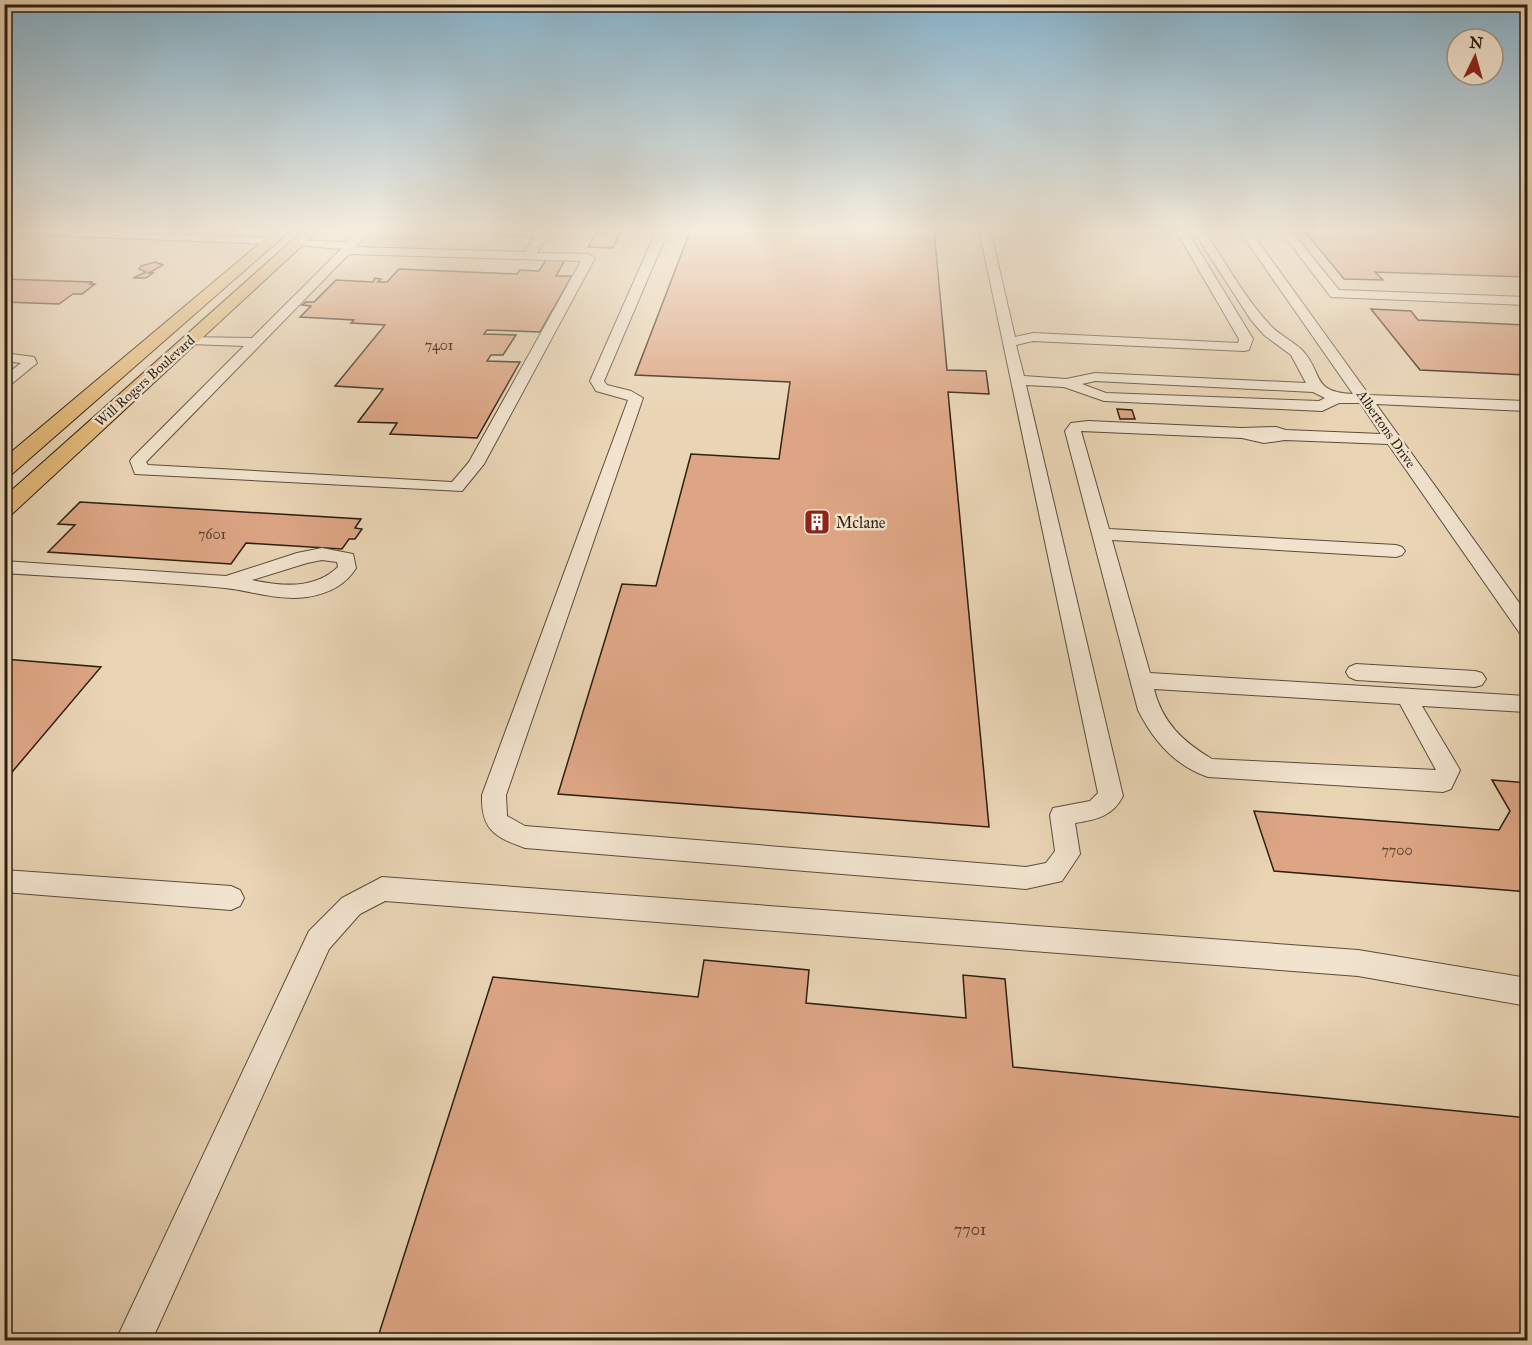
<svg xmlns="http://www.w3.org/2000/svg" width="1532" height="1345" viewBox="0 0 1532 1345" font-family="'IM FELL Great Primer',serif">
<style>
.building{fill:#dda584;stroke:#2d1f12;stroke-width:1.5}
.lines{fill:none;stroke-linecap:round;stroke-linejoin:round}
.minor-casing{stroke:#5c4c3a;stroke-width:2}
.major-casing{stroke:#2d1f12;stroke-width:2}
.minor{fill:#f1e3ce;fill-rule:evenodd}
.major{fill:#e4ba7a;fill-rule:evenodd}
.labels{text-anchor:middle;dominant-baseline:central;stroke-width:5;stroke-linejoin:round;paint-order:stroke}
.number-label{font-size:14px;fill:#59402e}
.far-street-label{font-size:14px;fill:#2d1f12;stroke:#f1e3ce}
.poi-label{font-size:16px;fill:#2d1f12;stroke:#f1e3ce;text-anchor:start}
.near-number-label{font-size:16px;fill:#59402e}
</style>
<rect width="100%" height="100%" fill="#e9d4b4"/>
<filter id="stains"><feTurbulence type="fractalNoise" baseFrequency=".00333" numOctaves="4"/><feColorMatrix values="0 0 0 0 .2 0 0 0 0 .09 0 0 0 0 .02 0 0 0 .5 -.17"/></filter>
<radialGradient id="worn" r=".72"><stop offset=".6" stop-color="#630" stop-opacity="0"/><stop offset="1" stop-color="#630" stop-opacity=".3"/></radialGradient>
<path class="building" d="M691,229H934L947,370L986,371L989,394L948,392L989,827L558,794L622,584L656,586L691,454L779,459L790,382L635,375Z
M1303,229H1528V277L1375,272L1383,280L1344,279Z
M596,233H620L613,248L588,247Z
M546,260H565L556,276H572L540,332L487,330L484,334L516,335L503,355H491L487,361L520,362L477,438L390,434L397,423L358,422L383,389L335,386L385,325L351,323L354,320L300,317L311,306L302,305L306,302H314L336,280L373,282L375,278L381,279L378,282H387L399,269L517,274L520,270L539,271Z
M155,262L163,265L149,273H153L146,278H133L146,272L139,269L141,266Z
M4,279L92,282L90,284H95L82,294H73L59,304L4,302Z
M1371,309L1411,311L1418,320L1528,325V375L1420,370Z
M1117,409L1132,410L1135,419H1120Z
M80,502L361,519L355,528L362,529L355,539H349L342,549L246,543L231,564L48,552L75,525L58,524Z
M4,659L101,667L7,778H4Z
M1492,780L1528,783V892L1274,871L1254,811L1499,830L1510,811Z
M704,960L809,970L806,1003L966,1018L963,975L1005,979L1013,1067L1528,1118V1340H377L493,977L698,997Z"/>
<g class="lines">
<defs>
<path id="minor" d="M15,229L270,238L276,241L270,244L21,234L17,233Z
M362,229H374L355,247L525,252L535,236L436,232L430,229L543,230L549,233L537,253L589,254L595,258L484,464L462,491L135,474L130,461L132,458L244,346L190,344L185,343L183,340L185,337L252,338L341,249L297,245L291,242L293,240L346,242ZM349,254L581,261L469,462L452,482L148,465L146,462Z
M657,229H669L604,381L607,385L631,391L643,398L506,795L507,816L525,826L1026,867L1046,863L1055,851L1050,815L1053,808L1090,801L1098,793L979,229H990L1015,337L1033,333L1238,343L1239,339L1175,229H1186L1253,339L1249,350L1244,351L1033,341L1016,345L1024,376L1066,379L1095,373L1306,383L1291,355L1264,335L1251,320L1192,229H1203C1225,261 1245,299 1272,327C1281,336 1293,341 1302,350C1324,373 1310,392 1353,394L1238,229H1249L1369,395L1528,401V411L1376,404L1528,615V637L1521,635L1388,444L1285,440L1264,443L1242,438L1081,431L1109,529L1396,545L1402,547L1405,551L1402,555L1396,557L1112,540L1150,673L1528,696V712L1422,706L1460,770L1451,789L1443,792L1208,777C1175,766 1153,740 1138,710L1065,431L1071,423L1088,421L1242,428L1276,427L1286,430L1381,434L1360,403H1339L1322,411L1104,401L1064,387L1026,385L1123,796C1113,816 1096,820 1075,823L1080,854L1062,881L1026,889L525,848C495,837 481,830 482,795L628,400L596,391L590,381ZM1095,381L1313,392L1325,398L1319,401L1106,393L1082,384ZM1154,689L1400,704L1436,770L1212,759C1183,742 1162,722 1154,689Z
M1279,229H1290L1339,290L1528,297V305L1331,297Z
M4,353L34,357L37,363L9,386L4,387V376L21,363L4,361Z
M322,548L353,554L356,568C345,586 327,594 307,597C278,601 252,591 225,588C152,581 78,578 4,573V561L226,576L297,553ZM322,560L337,562L338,567C314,590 282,586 252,580L307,563Z
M1356,664L1475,671L1482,673L1486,679L1482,685L1475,687L1356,680L1349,677L1346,672L1349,667Z
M4,870L231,886L240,890L244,898L240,906L231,910L4,892Z
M382,877L1358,950L1528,978V1006L1358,976L385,901L360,914L329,949L152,1340H116L309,931L342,898Z"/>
<path id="major" d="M277,229H292L12,474L4,475V458Z
M305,229H320L12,514L4,516V497Z"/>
</defs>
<use href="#minor" class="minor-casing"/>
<use href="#major" class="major-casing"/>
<use href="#minor" class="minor"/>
<use href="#major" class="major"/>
</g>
<linearGradient id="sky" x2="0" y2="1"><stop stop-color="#87b6d0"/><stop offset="0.55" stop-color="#f5ecdd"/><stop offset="1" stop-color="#f5ecdd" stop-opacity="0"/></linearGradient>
<rect width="1532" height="417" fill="url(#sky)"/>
<defs>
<symbol id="building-square" viewBox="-11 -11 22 22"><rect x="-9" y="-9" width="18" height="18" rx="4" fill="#8f2418" stroke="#f1e3ce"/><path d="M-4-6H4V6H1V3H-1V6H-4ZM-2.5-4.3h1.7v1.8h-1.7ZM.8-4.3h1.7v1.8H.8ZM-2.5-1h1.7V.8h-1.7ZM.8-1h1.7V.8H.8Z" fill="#fff"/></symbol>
</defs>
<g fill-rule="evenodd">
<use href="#building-square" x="802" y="507" width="30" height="30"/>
</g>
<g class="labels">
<g class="number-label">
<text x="439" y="345">7401</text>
<text x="212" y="534">7601</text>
<text x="1397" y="850">7700</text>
</g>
<g class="far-street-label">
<text transform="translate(145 381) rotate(-42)">Will Rogers Boulevard</text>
<text transform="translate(1386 429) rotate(55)">Albertons Drive</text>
</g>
<g class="poi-label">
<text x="836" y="522">Mclane</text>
</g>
<g class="near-number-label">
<text x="970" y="1229">7701</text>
</g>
</g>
<rect width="1532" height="1345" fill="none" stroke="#e9d4b4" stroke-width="24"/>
<rect x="6" y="6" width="1520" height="1333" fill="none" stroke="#2d1f12" stroke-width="3"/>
<rect x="12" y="12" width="1508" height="1321" fill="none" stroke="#2d1f12" stroke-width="1.5"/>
<g transform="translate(1475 57) rotate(5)"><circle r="28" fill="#f1e3ce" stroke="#a39583" stroke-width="1.5"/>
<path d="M0-4.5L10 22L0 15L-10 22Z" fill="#8f2418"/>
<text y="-9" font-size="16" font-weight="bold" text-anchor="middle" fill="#2d1f12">N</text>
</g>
<rect width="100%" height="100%" filter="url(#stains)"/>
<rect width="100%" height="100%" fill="url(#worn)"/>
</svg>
